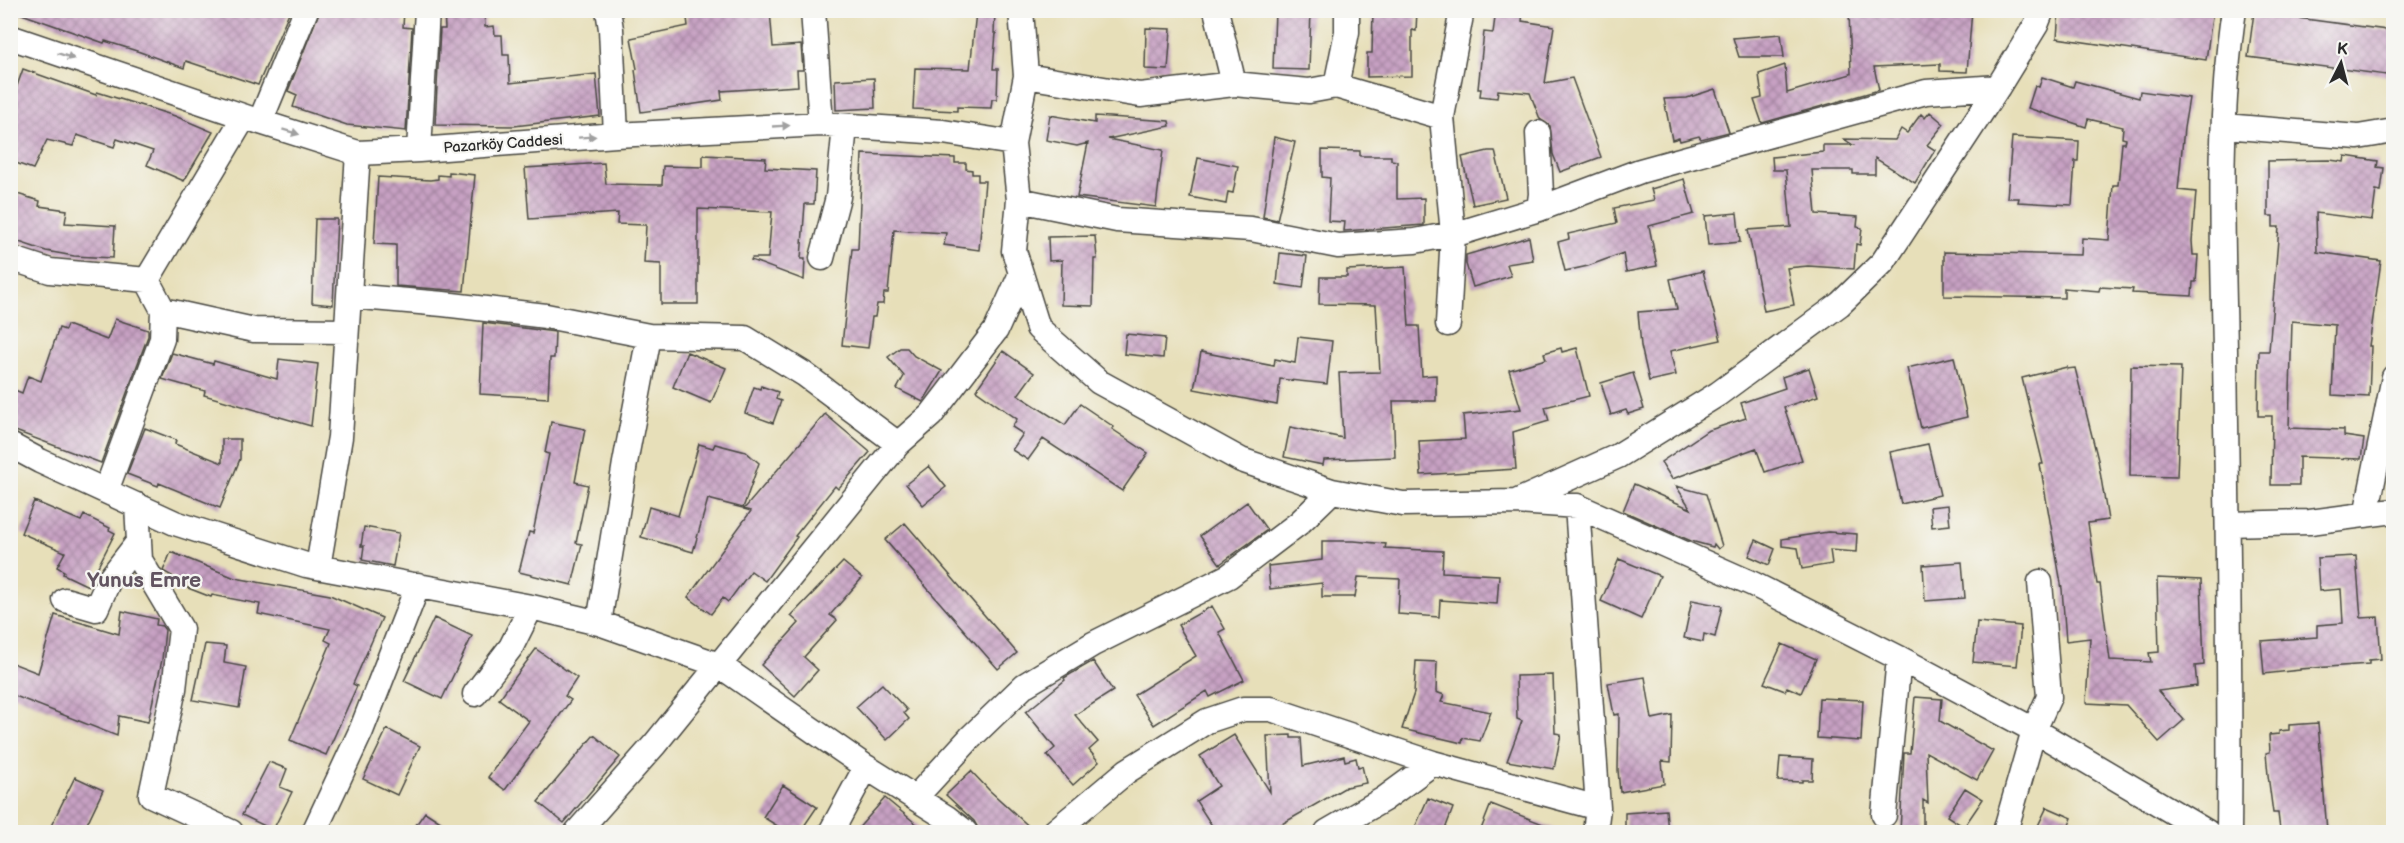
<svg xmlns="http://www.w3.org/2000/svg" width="2404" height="843" viewBox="0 0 2404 843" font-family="'Balsamiq Sans',sans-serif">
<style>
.building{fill:url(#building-cross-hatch)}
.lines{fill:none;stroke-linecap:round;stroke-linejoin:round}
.minor-casing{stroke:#474640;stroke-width:27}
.minor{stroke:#fff;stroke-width:24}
.oneway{fill:#a0a0a0}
.labels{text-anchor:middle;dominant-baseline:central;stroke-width:4.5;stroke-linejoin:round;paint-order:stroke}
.street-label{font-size:15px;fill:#2b2b2b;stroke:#f6f6f2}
.district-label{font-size:21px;font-weight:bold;fill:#625460;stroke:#f6f6f2}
</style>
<defs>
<pattern id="building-cross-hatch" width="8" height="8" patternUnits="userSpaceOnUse" patternTransform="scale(1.5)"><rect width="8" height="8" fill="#c7a1c3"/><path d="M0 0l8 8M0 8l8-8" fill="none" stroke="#a2839f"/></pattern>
</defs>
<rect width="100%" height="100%" fill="#f6f6f2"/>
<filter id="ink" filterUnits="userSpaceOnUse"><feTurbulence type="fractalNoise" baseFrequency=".0167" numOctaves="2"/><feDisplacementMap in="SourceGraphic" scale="12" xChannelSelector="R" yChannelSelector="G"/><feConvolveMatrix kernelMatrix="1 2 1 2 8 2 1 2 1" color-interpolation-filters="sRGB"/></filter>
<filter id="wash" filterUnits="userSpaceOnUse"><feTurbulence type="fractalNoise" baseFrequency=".008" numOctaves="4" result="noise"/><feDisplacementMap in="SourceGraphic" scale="24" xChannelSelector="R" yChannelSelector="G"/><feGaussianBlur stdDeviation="1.35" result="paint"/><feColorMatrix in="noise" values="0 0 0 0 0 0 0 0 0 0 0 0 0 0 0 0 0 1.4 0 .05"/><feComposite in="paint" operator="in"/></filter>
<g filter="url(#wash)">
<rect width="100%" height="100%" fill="#e7dfb9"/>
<g id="blocks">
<path class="building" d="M20,10H290L258,85L186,61L184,68L140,52L105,41L104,43L19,13Z
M320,10H404L403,27L412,28L406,131L347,125L293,107L297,95L288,91Z
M444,10H484L485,27L494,26L495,35H502L503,55H509L510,83L596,74L600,116L514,126L435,125L440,29H445Z
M686,10H711V15L770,11L773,47L801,45L803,70H797L798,86L721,91L722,100L641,112L635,70L637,69L631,38L688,26Z
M1275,10H1311L1309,70L1273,69Z
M1373,10H1417L1416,31L1412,30V76L1367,77V53H1372Z
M1496,10H1523L1522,21L1554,26L1545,83L1572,78L1601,157L1560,172L1553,154L1550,126L1540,119L1530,93L1498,90L1497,98L1480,96L1481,89H1478L1484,32L1493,33Z
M1849,10H1972L1967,72L1940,71V64L1874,67L1879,90L1762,123L1754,100L1762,98L1759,74L1785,65L1787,93L1851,74Z
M2059,10H2213L2206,60L2057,38Z
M976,12L995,13L994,33H996L993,69H998L997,99H992L991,108L957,107V111L913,109L915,68L970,69Z
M2254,12L2394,31V76L2248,57Z
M1146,28L1171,29L1168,70L1145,69Z
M1781,34L1784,57H1739L1733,38Z
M23,69L96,95L97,92L175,116L213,132L184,181L147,165L153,151L117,139L114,147L77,135L73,146L47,140L33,169L10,161L11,103Z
M2042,77L2073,87L2075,81L2139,98L2140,91L2189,98L2184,128L2178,190L2196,192L2192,241L2193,255H2198L2196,282H2193L2192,296L2132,293L2133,289L2100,287L2099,291L2064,288V298L1944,296V252L2081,255L2082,238L2109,240L2113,185H2118L2122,143H2125L2126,139L2122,138L2123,127L2088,119L2086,127L2028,108L2035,86L2039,87Z
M874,78L875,108L836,110L835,80Z
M1715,89L1729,132L1701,139L1699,136L1680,141L1679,138L1672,140L1664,99L1687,98Z
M1930,112L1944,124L1927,145L1935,150L1915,183L1875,158V174H1853V170H1812L1816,214L1858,217L1857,227L1862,228L1860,245L1856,244L1854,269L1808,266L1787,268L1794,305L1764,311L1748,230L1791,227L1786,170H1773L1772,157L1823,152V145H1853L1844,139L1895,140L1901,129L1907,133L1921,114L1925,118Z
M1050,115L1095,123V116L1169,121L1170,126L1108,139L1163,150L1156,207L1077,197L1088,143L1077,146L1046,140Z
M1274,137L1295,142L1277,220L1263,217Z
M2012,137L2079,141L2078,161H2075L2072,205L2018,202L2019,198H2007Z
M1322,150L1360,151V156H1391V160L1397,161V199L1424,198V225L1344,231L1345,222L1328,221L1330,178L1322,177Z
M1488,151H1495L1506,198L1473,205L1462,157Z
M862,154L955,158V163H966V169L972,170V174H978V181H985L979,250L944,245L946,233L894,230L888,293H884L883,304H877L875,317H872L868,348L842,345L852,249H858Z
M703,155L766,158L765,168L816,171L814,204H805L801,259H805L804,280L751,260L752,258H768L772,212L698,209V304H661V264L644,263L646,225L617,224L618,213L529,219L525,168L604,163L606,184L662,185L663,166L703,167Z
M2345,156L2378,161L2377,167L2384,168L2381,191L2376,190L2372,220L2316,213L2317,252L2381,261L2369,346H2371L2369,397L2332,395L2335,325L2292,321L2289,428L2344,430V436L2364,439L2361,459L2299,457V485H2271L2272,416H2258L2259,351H2269L2279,227H2273V216H2268V161L2330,160L2344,162Z
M1198,158L1238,166L1233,193L1228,192L1226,204L1190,197Z
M449,172L475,175L464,291L396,286V245L374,244L378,177L430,180L438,179V175L449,176Z
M1684,179L1694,214L1649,226L1657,266L1626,272L1623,253L1588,266L1565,271L1558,242L1569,239L1568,234L1617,223L1614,208L1654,200L1651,189Z
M14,193L40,201L39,206L67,210L65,223L115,226L113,258L74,256L46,251L10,239V205Z
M1737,213L1740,242L1708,245L1705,216Z
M315,219H337L333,305L312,303Z
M1095,236L1097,259H1094L1093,306L1061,305L1062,260L1049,261L1048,237Z
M1529,237L1533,260L1507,264L1511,276L1473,287L1466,264V255Z
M1280,253L1307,256L1303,288L1277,284Z
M1405,267L1409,326H1419L1422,376L1436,375V401H1393L1395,457L1324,460L1323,465L1284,457L1290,427L1343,438L1339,373L1380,372L1376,305L1319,304L1320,277H1347V270Z
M1703,271L1721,340L1670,351L1676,375L1649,381L1641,346L1638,312L1677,309L1670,279Z
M115,319L148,330V336L101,463L10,429V388L22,393L28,376L41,381L59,328L65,330L67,325L107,340Z
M483,323L555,332L554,358H550L548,398L480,394Z
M1126,334L1165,338L1163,358L1124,354Z
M1298,337L1332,341L1327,384L1280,379L1277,405L1194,389L1201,352L1274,366L1275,359L1295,363Z
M900,348H907L914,356L942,371L923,402L897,389L904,376L888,357Z
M1561,348L1562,352L1577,348L1589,396L1545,407L1549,421L1513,432L1516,469L1421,475L1419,441L1465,439L1463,415L1521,409L1509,370L1546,359L1544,353Z
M1003,351L1034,373L1018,395L1065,425L1080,404L1114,427L1112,429L1148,453L1122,491L1043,439L1028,460L1012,450L1023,434L1012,427L1017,419L976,390Z
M687,352L726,368L711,403L673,387Z
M172,353L213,364L214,361L277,379L279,359L318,364L311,426L204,395L205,391L162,379Z
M1954,357L1967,417L1921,428L1907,368Z
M2131,366L2181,367L2177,477L2130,476Z
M2067,367V369L2075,368L2098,460L2108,520L2088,523L2097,584H2100L2110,660L2151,662L2149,653L2159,652L2157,578L2201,580L2204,665L2195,666L2197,686L2158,691L2184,720L2159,742L2126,705L2086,703L2090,638L2066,641L2062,589L2040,464H2043L2022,378Z
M1809,368L1818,396L1784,407L1802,460L1765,472L1756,448L1672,479L1661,462L1707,431L1746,418L1741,403L1785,388L1782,377Z
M1633,373L1644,409L1628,414L1626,410L1611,415L1601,383Z
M761,386L778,392L776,399L781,401L773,423L745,413L754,387L760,389Z
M825,414L870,452L838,489L835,486L795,536L797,537L765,581L751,571L728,602L723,598L711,614L688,597L751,511L744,509Z
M551,422L585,429L575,482L588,485L576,543L582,544L572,585L519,572L529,532L533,533L549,454L545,453Z
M145,428L176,440L175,444L222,463V439H240V459L220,508L159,483L158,486L127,474Z
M699,444L713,448L715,444L746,452L759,463L743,508L708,499L693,552L641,537L649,507L678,516Z
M1928,444L1940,495L1901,504L1890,452Z
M929,466L946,487L923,505L906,484Z
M1634,484L1691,509L1676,486L1706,494L1722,546L1718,549L1714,544L1713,547L1691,541L1623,511Z
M34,501L81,521L84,515L110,528L109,530L115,533L88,586L63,574L64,571L57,567L65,552L21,533Z
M1247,502L1267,530L1220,564L1200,536Z
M1948,505L1950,525L1932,527L1930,507Z
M905,523L1017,653L998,669L885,540Z
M364,527L399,533L393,566L362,560L364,546H361Z
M1828,532L1857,534L1856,552L1830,550L1832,564L1802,569L1798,548L1782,546V539Z
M1756,540L1775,549L1769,565L1749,556Z
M1322,541H1354L1386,544L1385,548L1443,551L1442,572L1499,575L1497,604L1440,600L1439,617L1398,614L1400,579L1358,577L1355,597H1322V583L1270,589L1268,566L1322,560Z
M171,552L235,578L330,595L382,618L353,684L357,686L326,755L290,740L331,643L325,640L330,629L258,614L260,604L212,595L211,597L170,581L172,576L163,571Z
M2356,556L2361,618L2378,617L2381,659L2369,660V664L2300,669V670L2264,674L2261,641L2317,637V625L2343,623L2341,589L2319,591L2317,558Z
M1619,559L1660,576L1641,619L1601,601Z
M843,562L862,578L830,615L837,620L804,657L818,670L795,696L761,665L799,623L791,616Z
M1962,562L1965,598L1925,601L1923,565Z
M1692,600L1722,606L1715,637L1704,634L1703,642L1684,638Z
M1212,606L1225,629L1219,632L1244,680L1210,697L1207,691L1154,725L1134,695L1196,656L1178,625Z
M122,611L157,619L156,625L162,626L165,630L162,660L148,722L119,716L117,736L10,694V662L38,673L55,615L119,634Z
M434,618L472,636L442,699L404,681Z
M1977,622L2021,626L2017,666L1973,662Z
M205,644L226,646L224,663L246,667L239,708L193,700Z
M1782,644L1816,659L1801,693L1787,687L1785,691L1764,683Z
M536,649L577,678L565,696L571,700L505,790L488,777L529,721L499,699Z
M1093,661L1113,691L1075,715L1098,742L1089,750L1099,762L1073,785L1047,755L1055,748L1026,712L1065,680L1064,678Z
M1416,661L1437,662L1436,692L1444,695L1441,702L1491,712L1480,741L1463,738L1462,743L1402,729L1414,693Z
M1553,675L1555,733L1561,734L1554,769L1507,761L1522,721L1517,719L1516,676Z
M1645,677L1652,719L1672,715L1671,762L1662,761L1664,784L1620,792L1618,770L1619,714L1614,715L1608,683Z
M882,684L907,710L904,713L909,719L887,740L856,707Z
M1915,697L1942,699L1940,721L1993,751L1977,780L1926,752L1928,803L1923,800V832H1900L1904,753H1910Z
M1819,698L1863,700L1861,741L1817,738Z
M2318,723L2327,831L2296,832L2295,829L2280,830L2278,813H2273L2268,775L2266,753L2270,752L2269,735L2279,734V731L2289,730V725Z
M387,729L420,746L397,795L363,779Z
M594,735L620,757L564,823L538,802Z
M1234,735L1270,792L1267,736L1291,735V738H1301L1303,766L1344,756L1345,761L1356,758L1358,767L1362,766L1366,783L1346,787L1268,832H1216L1196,801L1219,786L1200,756Z
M1780,757L1813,759L1812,780H1802V782L1778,781Z
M269,762L287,769L280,787L292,792L273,830L242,815Z
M971,771L989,790L1035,832H983L978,828L974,821L946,795Z
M75,777L103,790L83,832H48Z
M783,785L817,807L800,832H787L763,817Z
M1965,788L1983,799L1964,827L1947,816Z
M885,798L926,832H855Z
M1428,798L1453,808L1444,832H1413Z
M1491,804L1561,831V832H1480Z
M2047,807L2072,818L2066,832H2035Z
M1666,810L1668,832H1625V813Z
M425,812L456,832H411Z"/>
</g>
</g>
<g filter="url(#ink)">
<use href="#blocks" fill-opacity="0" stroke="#474640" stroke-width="1.5"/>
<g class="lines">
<defs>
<path id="minor" d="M608,10L611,29L616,135
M813,10L821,124
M1021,10L1026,76L1013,143L1019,200L1014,251L1038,328L1099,382L1241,460L1332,491L1403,504L1516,502L1577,506L1753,584L1899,658L2034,730L2207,832
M1216,10L1234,84
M10,37L260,122L358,153L419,150L616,135L821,124L943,132L1013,143
M1026,76L1140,95L1234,84L1309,91L1336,86L1442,117
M1336,86L1347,32V10
M260,122L306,10
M2224,126L2358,137L2394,131
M1538,133L1541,194L1539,209
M419,150L427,10
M1019,200L1117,220L1251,229L1338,246L1415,241L1463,232L1539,209L1640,171L1926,92L1998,87
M10,258L50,271L147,280
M822,258L838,197L845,126
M349,296L443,304L546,316L649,336L745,338L804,374L898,444
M163,310L254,330L346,331
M1448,324L1453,234L1442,117L1462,10
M10,445L40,461L175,523L306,565L531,607L599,623L719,665L866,767L947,818L965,832
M106,491L162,339L163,310L147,280L244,117
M1518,501L1618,456L1718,394L1840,304L1883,262L1998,87L2036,25L2042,10
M137,505L140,560L181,629L174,689L151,795L231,832
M1577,506L1598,808L1595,832
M2366,515L2394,377
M2228,524L2310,522L2394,511
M318,567L340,437L358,153
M65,600L96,609L109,580L139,541
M599,623L625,463L649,336
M475,694L511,647L531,607
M915,798L970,738L1025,685L1093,644L1229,576L1299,523L1332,491
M1884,815L1899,658
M314,832L361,731L418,585
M577,832L655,744L898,444L931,415L996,330L1021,274
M831,832L866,767
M1054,832L1127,771L1207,721L1243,709H1271L1433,763L1598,808
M1327,832L1384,799L1433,763
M2005,832L2034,730L2049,697L2040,582
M2229,832C2231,672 2227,511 2225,351C2223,238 2217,122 2234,10"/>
</defs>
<use href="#minor" class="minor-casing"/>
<use href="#minor" class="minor"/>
</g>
<defs><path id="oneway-solid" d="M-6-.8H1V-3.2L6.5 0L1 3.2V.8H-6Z" transform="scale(1.5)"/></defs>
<g class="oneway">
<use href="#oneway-solid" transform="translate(66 56) rotate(19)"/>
<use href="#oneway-solid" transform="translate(781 126) rotate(-3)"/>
<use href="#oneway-solid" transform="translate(291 132) rotate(17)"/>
<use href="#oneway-solid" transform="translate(587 137) rotate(-4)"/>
</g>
</g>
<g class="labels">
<g class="street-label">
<text transform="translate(503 144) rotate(-4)">Pazarköy Caddesi</text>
</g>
<g class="district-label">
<text x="144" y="580">Yunus Emre</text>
</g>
</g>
<rect width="2404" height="843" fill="none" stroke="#f6f6f2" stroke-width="36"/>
<g transform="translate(2341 63) rotate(6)" stroke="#f6f6f2" stroke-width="4.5" paint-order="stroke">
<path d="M0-4.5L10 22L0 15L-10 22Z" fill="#2b2b2b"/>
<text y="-9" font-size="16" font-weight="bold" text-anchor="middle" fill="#2b2b2b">K</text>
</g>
</svg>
